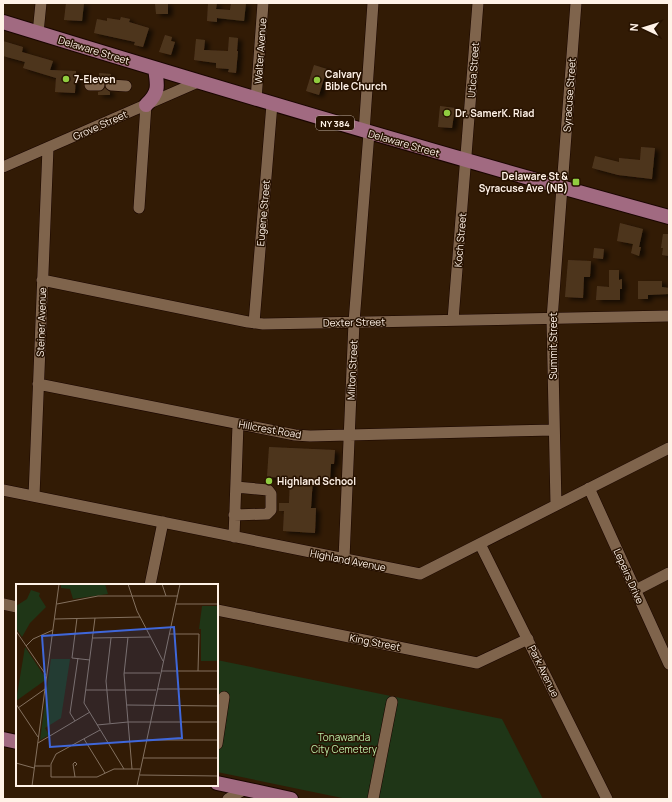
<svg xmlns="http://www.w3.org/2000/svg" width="672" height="802" viewBox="0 0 672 802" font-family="Manrope,sans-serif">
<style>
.green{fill:#1f3617}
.building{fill:#4e361f;filter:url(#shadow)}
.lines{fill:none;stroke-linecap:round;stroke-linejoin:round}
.minor-casing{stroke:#190500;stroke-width:12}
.major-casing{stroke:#190500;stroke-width:16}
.minor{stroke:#7f644c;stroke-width:11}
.major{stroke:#a16a81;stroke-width:14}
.poi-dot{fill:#90cd40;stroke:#271200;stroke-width:1.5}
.labels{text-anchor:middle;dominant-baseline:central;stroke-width:3;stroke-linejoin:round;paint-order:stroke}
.shield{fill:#271200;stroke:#beafa2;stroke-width:1}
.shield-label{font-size:9px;font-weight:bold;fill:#fff2e7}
.street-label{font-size:10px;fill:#fff2e7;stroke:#271200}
.poi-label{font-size:10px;font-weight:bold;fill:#fff2e7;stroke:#271200;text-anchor:start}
.park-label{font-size:10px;fill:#b9eba7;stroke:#271200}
.inset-road{fill:none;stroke:#84715f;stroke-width:1}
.view{fill:#3f67da;fill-opacity:0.15;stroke:#3f67da;stroke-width:2}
.inset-edge{fill:none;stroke:#fff2e7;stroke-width:2}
</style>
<defs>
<filter id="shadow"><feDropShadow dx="4.5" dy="2.5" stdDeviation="2" flood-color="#0009"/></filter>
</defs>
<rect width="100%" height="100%" fill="#321b05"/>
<path class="green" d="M217,660L502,719L543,799H347L217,772Z"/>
<path class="building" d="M66,3H84L82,21L64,20Z
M155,3H168V14H156Z
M208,3H217L216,9L230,10L231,3H246L244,21L217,18V22L207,21Z
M121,17L130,19L129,22L149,28L143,47L134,45L135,42L94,33L97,19L107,21V18L120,20Z
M165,35L172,37L171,41L175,42L171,55L159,52Z
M229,37L238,38L237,51H238L236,73L228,72L229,69L216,68V63L194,60L196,39L205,40L204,50L228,51Z
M3,41L23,47L22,52L53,61L50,70L76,71L75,93L55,92L56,78L23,68L25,62L3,56Z
M314,65L327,69L319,95L306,91Z
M99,73L111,74V78L105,81L99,78Z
M105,88L110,92V95H98V92L102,91Z
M440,106L455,108L452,128L438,127Z
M641,147L655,148L652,179L618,175L592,168L595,156L619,162V158L640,160Z
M620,223L643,229L639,247H641L639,256L631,253L633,244L617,241Z
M663,234H669V256L662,255L663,248H661Z
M594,248L604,249L603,259L593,258Z
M568,260L591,261L590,277H584L583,298L565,297Z
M609,270H619V280L622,279V289H620V300H596L597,286L609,287Z
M638,281H662V287L669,288V294L648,295V299H638Z
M269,447L335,450L334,464H331L330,480L313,479L311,508H316L315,533L283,531L284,511H279V503H289L290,478L267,477Z"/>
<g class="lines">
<defs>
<path id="minor" d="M38,33L41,3
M90,85H99
M111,85L126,86
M256,100L263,3
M364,132L373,3
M3,167L198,82
M139,208L146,105
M42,280L248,322L263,324L669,316
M453,320L478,3
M254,323L272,104
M38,384L295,435L310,436L349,435L554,430
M589,488L669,664
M3,490L420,574L669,448
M34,496L48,148
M556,505L552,319L576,3
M234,515L267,514L271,510V494L268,490L236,487
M234,537L238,424
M480,544L607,799
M344,559L354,322L369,133
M150,585L163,522
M636,590L669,573
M3,604L17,607
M217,610L477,663L528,639
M217,744L224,697
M228,799L245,789
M373,799L392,702"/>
<path id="major" d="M3,22C224,90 446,156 669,217
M146,105C159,93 158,86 155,69
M3,739L17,742
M217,783L291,799"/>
</defs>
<use href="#minor" class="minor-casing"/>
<use href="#major" class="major-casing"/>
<use href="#minor" class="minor"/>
<use href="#major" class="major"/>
</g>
<g class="poi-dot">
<circle cx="66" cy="79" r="4"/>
<circle cx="317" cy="80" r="4"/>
<circle cx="447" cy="113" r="4"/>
<rect x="572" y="178" width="8" height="8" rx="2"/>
<circle cx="269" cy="481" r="4"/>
</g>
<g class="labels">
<rect class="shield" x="316" y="116" width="38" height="14" rx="3"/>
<g class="shield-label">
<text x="335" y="123">NY 384</text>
</g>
<g class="street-label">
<text transform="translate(94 50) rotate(17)">Delaware Street</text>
<text transform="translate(260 51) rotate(-86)">Walter Avenue</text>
<text transform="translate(473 70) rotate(-86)">Utica Street</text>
<text transform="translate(569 95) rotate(-86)">Syracuse Street</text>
<text transform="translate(100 125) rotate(-24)">Grove Street</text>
<text transform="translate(404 143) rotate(16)">Delaware Street</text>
<text transform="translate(263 213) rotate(-85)">Eugene Street</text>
<text transform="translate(460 240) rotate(-85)">Koch Street</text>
<text transform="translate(41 322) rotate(-88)">Steiner Avenue</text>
<text transform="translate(354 322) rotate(-1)">Dexter Street</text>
<text transform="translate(553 346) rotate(-90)">Summit Street</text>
<text transform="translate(352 370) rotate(-87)">Milton Street</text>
<text transform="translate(270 429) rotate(10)">Hillcrest Road</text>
<text transform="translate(348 560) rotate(11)">Highland Avenue</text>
<text transform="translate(629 576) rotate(66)">Lepeirs Drive</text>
<text transform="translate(375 642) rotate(11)">King Street</text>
<text transform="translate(544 671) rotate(64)">Park Avenue</text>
</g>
<g class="poi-label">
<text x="325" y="74">Calvary<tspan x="325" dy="12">Bible Church</tspan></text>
<text x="74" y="79">7-Eleven</text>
<text x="455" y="113">Dr. SamerK. Riad</text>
<text x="568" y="176" text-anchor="end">Delaware St &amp;<tspan x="568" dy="12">Syracuse Ave (NB)</tspan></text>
<text x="277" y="481">Highland School</text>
</g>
<g class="park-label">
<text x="344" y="737">Tonawanda<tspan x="344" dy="12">City Cemetery</tspan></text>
</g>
</g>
<g transform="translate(16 584)">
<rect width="202" height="202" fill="#321b05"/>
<path d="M45,0H89L92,10L57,15L54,5L45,4ZM15,6L24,9L23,12L30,23L14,39L6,53L0,44V22L11,15ZM186,22H202V77H185V45H183ZM9,63L29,93L28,97L0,117ZM35,75H54L45,134L29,144L33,151L24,156Z" fill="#1f3617"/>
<path class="inset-road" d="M112,0L121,27L147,77M146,0L150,12M41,20L82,12H161M160,20H202M61,34L56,74L74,76M79,34L68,119L108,185M39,35L124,33M0,47L30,91M153,50H183L182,87M112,53L108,90L116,185M77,54L134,53M10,62L17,55L37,46M145,87H202M108,89H144M141,105H202M70,106H140M0,120L22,153M111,121L202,122M2,124L29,105M59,137L54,129L62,74M94,139L90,97L95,54M81,141L112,138H202M84,146L40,170L35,180V193H81L98,185H124M68,155L89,189M131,156H202M22,159L74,128M127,174H202M0,179L18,184M19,182H34M59,182L61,180L59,178L57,180L59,193M124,191L202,192M16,202L43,0M121,202L164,0"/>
<path class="view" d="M158,43L166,154L34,163L26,52Z"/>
<rect width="202" height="202" class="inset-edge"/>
</g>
<rect width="672" height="802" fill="none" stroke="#fff2e7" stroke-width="8"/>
<g transform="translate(644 28) rotate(274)" stroke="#271200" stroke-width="3" paint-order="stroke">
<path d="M0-3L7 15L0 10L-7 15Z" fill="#fff2e7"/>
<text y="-6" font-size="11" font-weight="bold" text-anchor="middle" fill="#fff2e7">N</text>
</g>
</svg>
